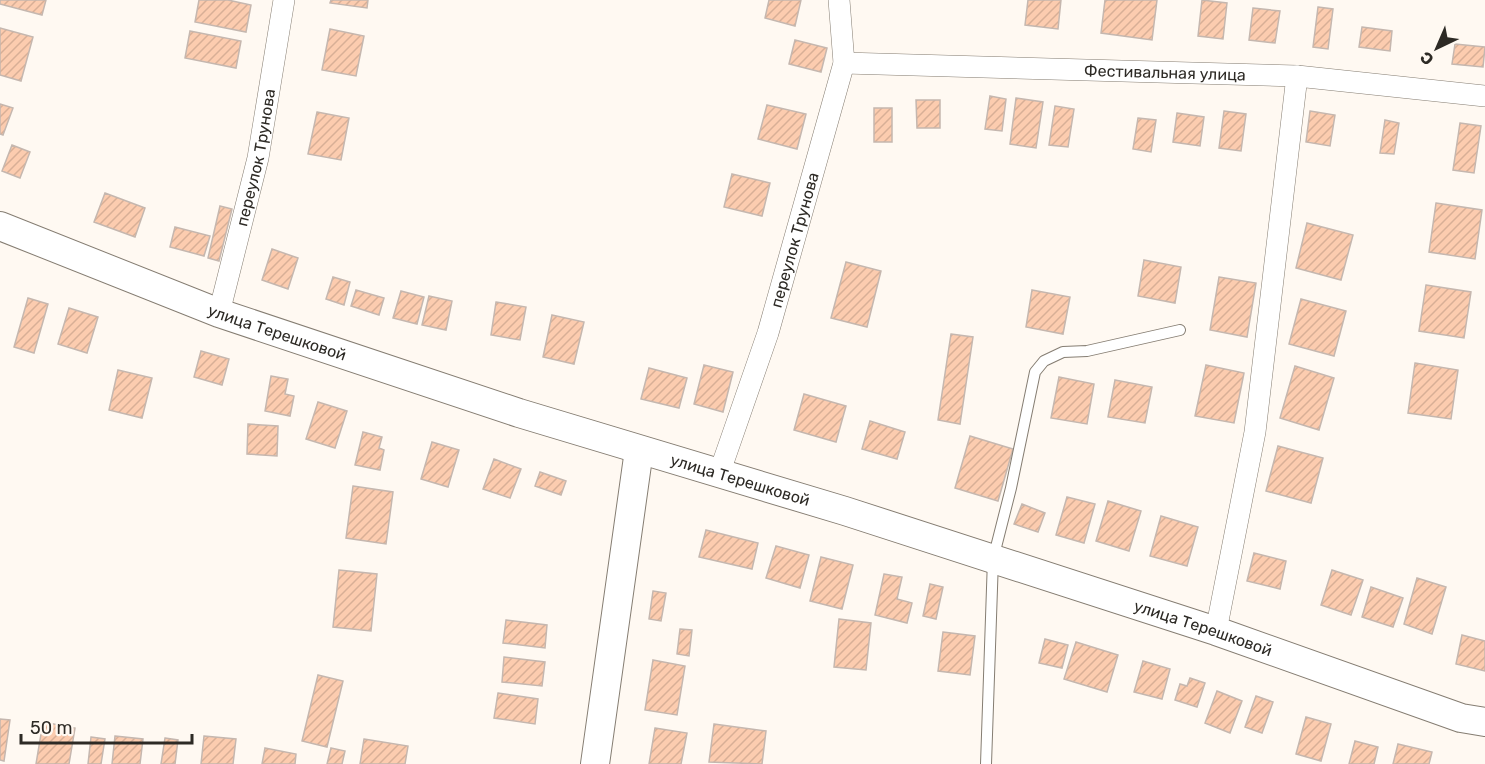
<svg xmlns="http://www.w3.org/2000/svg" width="1485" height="764" viewBox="0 0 1485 764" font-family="Rubik,sans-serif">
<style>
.building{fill:url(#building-hatch);stroke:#c5b7af;stroke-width:1.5}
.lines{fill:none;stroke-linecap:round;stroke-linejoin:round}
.lane-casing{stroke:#857d72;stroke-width:12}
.street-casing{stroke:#857d72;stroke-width:22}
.secondary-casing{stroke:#857d72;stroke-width:30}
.lane{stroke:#fff;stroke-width:10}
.street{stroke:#fff;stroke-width:21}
.secondary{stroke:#fff;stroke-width:28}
.labels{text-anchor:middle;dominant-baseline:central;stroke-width:6;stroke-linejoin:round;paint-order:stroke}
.street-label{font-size:16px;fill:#2d2a25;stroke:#fff9f2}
</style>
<defs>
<pattern id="building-hatch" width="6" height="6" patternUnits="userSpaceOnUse" patternTransform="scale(1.5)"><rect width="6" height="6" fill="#fcccaf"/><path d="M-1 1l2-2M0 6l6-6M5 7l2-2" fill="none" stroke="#d8af96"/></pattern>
</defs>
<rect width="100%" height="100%" fill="#fff9f2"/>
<path class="building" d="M0,0H46L42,15L0,4Z
M199,0H228L251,5L246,32L195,22Z
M331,0H368L367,8L330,3Z
M769,0H801L795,26L765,18Z
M1028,0H1061L1058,29L1025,25Z
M1105,0H1157L1152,40L1101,33Z
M1202,0L1227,3L1223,39L1198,36Z
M1318,7L1333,9L1328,49L1313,47Z
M1253,8L1280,11L1275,43L1249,40Z
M1362,27L1392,31L1390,51L1359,47Z
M0,28L33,37L21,81L0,75Z
M330,29L364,36L356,76L322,70Z
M190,31L241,41L236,68L185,58Z
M795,40L827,48L821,72L789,64Z
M1455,44L1485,47L1483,67L1452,64Z
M990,96L1006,99L1002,131L985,129Z
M1016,98L1043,102L1036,148L1010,144Z
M916,100H940V128H917Z
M0,104L13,108L3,135L0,134Z
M767,105L806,114L797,149L758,139Z
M1055,106L1074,109L1068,147L1049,145Z
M874,108H892V142H874Z
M1224,111L1246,114L1241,151L1219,148Z
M1310,111L1335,115L1330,146L1306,142Z
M317,112L349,118L341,160L308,154Z
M1177,113L1204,117L1200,146L1173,142Z
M1138,118L1156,120L1151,152L1133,149Z
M1385,120L1399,123L1394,154L1380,153Z
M1460,123L1481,126L1474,173L1453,170Z
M12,145L30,152L20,178L2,171Z
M732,174L770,183L762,216L724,207Z
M105,193L145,208L135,237L94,222Z
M1436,203L1482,210L1475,259L1429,252Z
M220,206L232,209L219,261L208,258Z
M1307,223L1353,235L1341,280L1296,268Z
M175,227L210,236L204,256L170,247Z
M272,249L298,258L288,289L262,280Z
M1144,260L1181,267L1175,303L1138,296Z
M846,262L881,271L867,327L831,318Z
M333,277L350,282L344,305L326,299Z
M1219,277L1256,283L1247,337L1210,330Z
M1426,285L1471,292L1464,338L1419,331Z
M356,290L384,298L379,315L351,306Z
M1032,290L1070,297L1063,334L1026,327Z
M401,291L424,297L417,324L393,318Z
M429,296L452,301L446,330L422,325Z
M28,298L48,304L34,353L14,347Z
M1301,299L1346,311L1334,356L1289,344Z
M496,302L526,307L520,340L491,335Z
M69,308L98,317L87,353L58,344Z
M552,315L584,322L574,364L543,357Z
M951,334L973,337L960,424L938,420Z
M201,351L229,359L222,385L194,377Z
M1415,363L1458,370L1451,419L1408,413Z
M704,365L733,372L723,412L694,404Z
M1206,365L1244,373L1234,423L1195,416Z
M1295,366L1334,378L1319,430L1280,418Z
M649,368L687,378L679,408L641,399Z
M118,370L152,378L142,418L109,410Z
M271,376L288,379L285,394L294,396L290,416L265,411Z
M1059,377L1094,384L1087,424L1051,418Z
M1115,380L1152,387L1145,423L1108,417Z
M804,394L846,406L836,442L794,430Z
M318,402L347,411L335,448L306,439Z
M870,421L905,432L897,459L862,449Z
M248,424L278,426L277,456L247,454Z
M363,432L382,437L379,448L384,450L380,470L355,465Z
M970,436L1013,449L998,501L955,488Z
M432,442L459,450L448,487L421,479Z
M1278,446L1323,458L1311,503L1266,491Z
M494,459L521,469L510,498L483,489Z
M540,472L566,481L561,495L535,486Z
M353,486L393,492L386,544L346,538Z
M1067,497L1095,504L1084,543L1056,535Z
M1108,501L1141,511L1129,551L1096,541Z
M1022,504L1045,513L1038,532L1014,524Z
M1161,516L1198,527L1187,566L1150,556Z
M706,530L758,543L752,569L699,557Z
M776,546L809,555L800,588L766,578Z
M1254,553L1286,561L1280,589L1247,581Z
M821,557L853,565L842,609L810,601Z
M339,570L377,574L371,631L333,627Z
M1332,570L1363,580L1351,615L1321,605Z
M884,574L902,577L897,599L912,603L907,623L875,615Z
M1417,578L1446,587L1432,634L1404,624Z
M930,584L943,587L936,619L923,616Z
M1371,587L1403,598L1393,627L1362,617Z
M653,591L666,593L661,621L649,619Z
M839,619L871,623L866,670L834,667Z
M506,620L547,625L545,648L503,643Z
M680,629L692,630L689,656L677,654Z
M943,632L975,636L970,675L938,671Z
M1462,635L1485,641V671L1456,664Z
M1045,639L1068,645L1062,668L1039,663Z
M1076,642L1118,655L1107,692L1064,679Z
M504,657L545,662L542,686L502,682Z
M653,660L685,666L677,715L645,710Z
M1143,661L1170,669L1162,699L1134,692Z
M318,675L343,681L327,747L302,741Z
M1190,678L1205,683L1197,707L1175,700L1180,684L1187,686Z
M1217,691L1242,701L1230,733L1205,723Z
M498,693L538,699L535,724L494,718Z
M1256,696L1273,702L1262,733L1245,727Z
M1306,717L1331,724L1321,761L1296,754Z
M0,719L10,720L4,761L0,760Z
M43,722L75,728L69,764H36Z
M714,724L766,731L762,764L709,762Z
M655,728L687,733L681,764H649Z
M115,736L143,739L140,764H112Z
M204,736L236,739L233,764H201Z
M91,737L105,739L101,764H88Z
M165,738L178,740L175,764H161Z
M364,739L408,746L405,764H360Z
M1355,741L1378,747L1374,764H1349Z
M1398,744L1432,752L1429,764H1393Z
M265,748L296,754L295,764H262Z
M331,748L345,751L342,764H327Z"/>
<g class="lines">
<defs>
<path id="lane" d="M986,764L993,559L1011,488L1035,372L1044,361L1063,352L1087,351L1180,330"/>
<g id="street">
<path id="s1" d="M844,63L1297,76L1485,96"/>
<path id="s2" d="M219,313L258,158L284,0"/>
<path id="s3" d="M719,474L768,333L844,63L839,0"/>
<path d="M1216,631L1255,432L1297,76"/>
</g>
<g id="secondary">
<path id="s4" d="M0,226L219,313L519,413L845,511L1216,631L1461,718L1485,722"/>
<path d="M595,764L639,450"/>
</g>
</defs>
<use href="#lane" class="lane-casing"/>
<use href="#street" class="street-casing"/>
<use href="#secondary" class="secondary-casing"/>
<use href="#lane" class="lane"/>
<use href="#street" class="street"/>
<use href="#secondary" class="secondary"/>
</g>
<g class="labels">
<g class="street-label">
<text stroke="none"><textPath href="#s1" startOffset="321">Фестивальная улица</textPath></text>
<text stroke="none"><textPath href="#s2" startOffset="160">переулок Трунова</textPath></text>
<text stroke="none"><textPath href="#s3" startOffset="246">переулок Трунова</textPath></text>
<text stroke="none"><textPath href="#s4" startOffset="297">улица Терешковой</textPath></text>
<text stroke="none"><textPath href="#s4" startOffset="783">улица Терешковой</textPath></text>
<text stroke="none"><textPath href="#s4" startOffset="1269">улица Терешковой</textPath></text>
</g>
</g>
<g transform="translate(1437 48) rotate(224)" stroke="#fff9f2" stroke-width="4.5" paint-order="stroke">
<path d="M0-4.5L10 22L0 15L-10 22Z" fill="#2d2a25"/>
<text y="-9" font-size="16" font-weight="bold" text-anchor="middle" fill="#2d2a25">С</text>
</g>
<path d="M21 734v9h171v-9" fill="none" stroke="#2d2a25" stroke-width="3"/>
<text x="30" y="734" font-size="18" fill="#2d2a25" stroke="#fff9f2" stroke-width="4.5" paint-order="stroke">50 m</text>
</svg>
